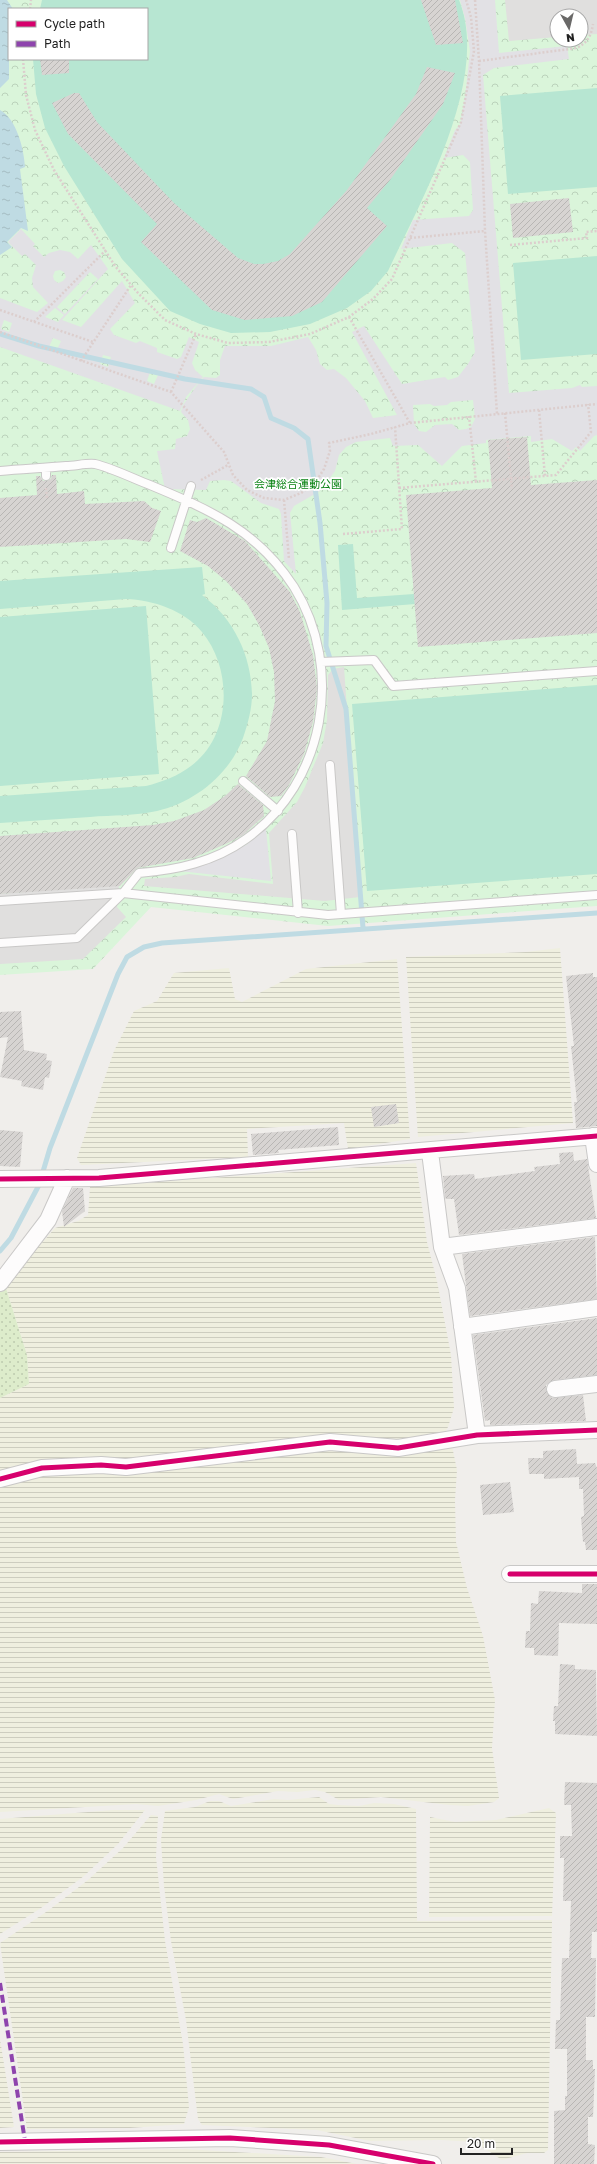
<svg xmlns="http://www.w3.org/2000/svg" width="597" height="2164" viewBox="0 0 597 2164" font-family="'Golos Text','Noto Sans JP',sans-serif">
<style>
.farmland{fill:url(#farmland-rules)}
.grass{fill:url(#grass-dots)}
.park{fill:url(#park-crowns);fill-rule:evenodd}
.pitch{fill:#b7e6d2}
.parking{fill:#e0dfde}
.plaza{fill:#e2e1e5;fill-rule:evenodd}
.water{fill:url(#water-ripples)}
.lines{fill:none;stroke-linecap:round;stroke-linejoin:round}
.stream{stroke:#bfdbe3;stroke-width:5}
.building{fill:url(#building-hatch)}
.lane-casing{stroke:#c9c8c7;stroke-width:10}
.street-casing{stroke:#c9c8c7;stroke-width:18}
.path{stroke:#dccecd;stroke-width:2.5;stroke-dasharray:2 2;stroke-linecap:butt}
.lane{stroke:#fdfcfc;stroke-width:8}
.street{stroke:#fdfcfc;stroke-width:16}
.quiet{stroke:#8e44ad;stroke-width:4;stroke-dasharray:8 4;stroke-linecap:butt}
.cycleway-casing{stroke:#fff;stroke-width:8}
.cycleway{stroke:#d6006c;stroke-width:5}
.labels{text-anchor:middle;dominant-baseline:central;stroke-width:3.5;stroke-linejoin:round;paint-order:stroke}
.park-label{font-size:11px;fill:#0c8416;stroke:#fff}
</style>
<defs>
<pattern id="farmland-rules" width="6" height="5" patternUnits="userSpaceOnUse"><rect width="6" height="5" fill="#efefdf"/><path d="M0 2.5h6" fill="none" stroke="#cdcdbf"/></pattern>
<pattern id="grass-dots" width="8" height="8" patternUnits="userSpaceOnUse"><rect width="8" height="8" fill="#ddeccb"/><path d="M2 2h.1M6 6h.1" fill="none" stroke="#bdcaae" stroke-width="1.8" stroke-linecap="round"/></pattern>
<pattern id="park-crowns" width="20" height="18" patternUnits="userSpaceOnUse"><rect width="20" height="18" fill="#daf5da"/><path d="M2 6a3 3 0 1 1 6 0M12 15a3 3 0 1 1 6 0" fill="none" stroke="#bbd2bb"/></pattern>
<pattern id="water-ripples" width="26" height="14" patternUnits="userSpaceOnUse"><rect width="26" height="14" fill="#bfdbe3"/><path d="M2 4q2-2 4 0t4 0M15 11q2-2 4 0t4 0" fill="none" stroke="#a4bcc2"/></pattern>
<pattern id="building-hatch" width="6" height="6" patternUnits="userSpaceOnUse"><rect width="6" height="6" fill="#d7d4d2"/><path d="M-1 1l2-2M0 6l6-6M5 7l2-2" fill="none" stroke="#b8b6b4"/></pattern>
</defs>
<rect width="100%" height="100%" fill="#f0eeeb"/>
<path class="farmland" d="M560,948L573,1123L418,1137L406,957L526,952Z
M397,959L410,1139L348,1149L344,1123L247,1129L248,1157L81,1165L77,1158L114,1051L134,1011L157,1001L174,973L229,968L235,999L242,1002L306,969Z
M416,1163L427,1242L437,1281L451,1355L454,1408L448,1427L445,1432L421,1440L124,1460L0,1473V1398L29,1384L27,1355L5,1285L55,1228L78,1221L88,1215L90,1187Z
M452,1446L457,1470L455,1500L456,1542L467,1588L483,1636L495,1700L492,1748L499,1798L494,1802L468,1806L449,1805L381,1797L339,1800L325,1792L315,1790L297,1792L278,1791L233,1799L219,1794L196,1800L158,1806L136,1804L0,1812V1484L40,1474L329,1448L397,1454L417,1453Z
M319,1797L329,1804L338,1805L359,1806L374,1803L394,1804L416,1809L417,1921L552,1920L548,2150L544,2153H527L502,2160L475,2142L441,2140L370,2141L317,2130L202,2125L198,2119L186,2020L171,1941L164,1886L161,1840L165,1811L195,1807L210,1801H219L231,1806L274,1799L288,1800Z
M549,1808L556,1813L552,1916L429,1917L430,1817L455,1822L496,1820Z
M113,1810H145L118,1844L84,1876L41,1908L0,1934V1819Z
M151,1815L158,1816L156,1857L165,1941L183,2044L189,2107L184,2124L130,2128L27,2129L0,1943L49,1910L88,1880L123,1848Z
M0,2039L14,2127L0,2128Z
M185,2149L321,2157L357,2164H0V2152Z"/>
<path class="grass" d="M5,1285L27,1355L29,1384L0,1398V1291Z"/>
<path class="park" d="M0,0H597V906L328,926L151,907L93,969L0,975ZM9,9H147V59H9ZM557,16H581V40H557Z"/>
<path class="pitch" d="M42,0H459C491,78 421,200 388,271L371,291L347,308L310,324L270,332L231,333L200,324L170,311L122,259L64,166L45,128L36,94L33,59H147V9H40Z
M597,88V187L508,194L500,96Z
M597,256V354L521,360L513,263Z
M353,544L357,598L414,594L415,604L342,610L338,545Z
M202,567L205,594L202,595C234,619 251,655 252,694C252,709 248,723 243,738C229,775 195,802 157,811C135,816 112,815 90,817C60,819 30,821 0,823V796L146,786C162,782 178,776 191,766C232,736 233,669 202,632C184,610 153,600 126,599L0,609V581Z
M146,606L159,774L0,786V617Z
M597,685V874L367,891L352,704Z"/>
<path class="parking" d="M505,0H597V34L581,35V16H557V37L509,41Z
M344,667L360,897L325,901L144,886L145,879L175,877L189,874L273,884L269,833L297,802L305,787L323,743L327,720L328,675L333,669Z
M119,884L117,907L126,917L83,959L0,964V894Z"/>
<path class="plaza" d="M460,0H495L499,53L567,46L569,59L494,68L483,75L509,393L572,388L580,385L582,387L597,386V435L594,436L580,451L576,447L572,451L552,439L531,442V436L486,440V443L462,446L442,466L418,445L393,446L390,438L356,442L346,447L339,455L335,471L320,491L294,506L290,513L296,574L284,561L281,514L279,509L261,503L231,481L224,480L210,481L206,490L165,489L157,451L175,449L176,439L187,436L190,429L188,420L181,412L183,405L197,385L204,377L216,378L220,375V360L225,346H271L308,337L316,350L320,364L327,370L334,369L346,378L365,401L373,418L397,415L352,332L364,326L402,384L445,377L448,380L458,377L468,364L475,352L465,253L452,243L401,249L413,220L469,216L473,210L470,162L463,155L444,158L455,130L460,125L465,98L470,51L465,18ZM473,400L475,419L471,427L466,429L459,430L452,424L435,425L426,432L419,431L414,424L413,405L430,404L434,406L447,405L451,402Z
M21,229L35,244L33,246L44,257L49,253L60,250L70,252L78,259L91,245L108,269L62,320L81,327L122,281L135,303L110,329L114,335L136,343L140,341L157,348V352L177,359L181,357L189,337L199,342L192,363L195,370L203,377L186,397L180,411L0,347V298L37,312L48,303L33,287L32,278L36,265L25,254L22,256L8,242ZM60,270L64,272L66,277L63,281L58,283L54,280L53,276L55,271ZM90,272L98,279L65,314L57,307ZM55,308L64,315L58,322L45,317ZM4,320L12,323L9,332L1,329ZM53,338L61,341L57,350L49,347ZM103,355L111,357L108,367L100,364ZM150,372L158,375L154,384L147,381Z
M266,829L271,881L179,871L217,860L246,845Z"/>
<path class="water" d="M0,0H7L13,9H9V79L0,88Z
M0,110C17,119 24,150 25,167L20,169L28,231L21,228L7,242L12,247L0,255Z"/>
<g class="lines">
<path class="stream" d="M0,334L39,346L185,379L251,389L264,397L271,418L294,428L308,439L320,523L327,603L326,646L346,709L363,928
M0,1251L11,1238L39,1185L50,1148L118,974L127,957L144,947L162,943L597,913"/>
</g>
<path class="building" d="M421,0H455L463,43L436,45Z
M40,59H69V73L42,75Z
M427,67L455,73L443,104L390,180L367,208L387,226L322,302L292,316L245,320L212,310L141,242L157,224L68,134L52,103L74,93H79L97,122L174,203L238,258L254,264H263L278,261L290,254L347,190L416,94Z
M569,198L573,232L513,238L510,204Z
M527,437L531,485L597,480V633L418,647L406,495L492,488L488,440Z
M52,475H56L57,494L84,491L85,504L144,501L152,508L161,511L150,542L126,539L0,547V498L37,495L36,476H40L43,481H46L51,479Z
M206,518L245,541L290,592L300,612L313,655L317,688L313,722L304,754L289,785L281,796L270,797L246,776L267,741L275,701L274,672L269,648L259,625L247,604L226,581L208,566L180,551L190,520L197,522Z
M238,784L263,805L264,816L243,835L228,843L193,858L137,868L120,886L0,894V836L153,825L174,821L204,810L225,796Z
M593,973V977H597V1126L576,1128L574,1102H577L571,1046H574L566,976Z
M21,1011L24,1050L47,1054L46,1060L52,1061L49,1078L45,1077L43,1090L21,1086L22,1081L0,1077L8,1037L0,1038V1012Z
M396,1104L399,1123L374,1127L371,1107Z
M338,1127L339,1145L278,1150L279,1153L253,1155L251,1134Z
M0,1130L23,1132L20,1167L0,1166Z
M573,1152L574,1161L587,1159L596,1218L459,1235L454,1199H446L445,1197L443,1176L474,1174L475,1179L535,1171L534,1167L560,1164L559,1153Z
M73,1188H83L85,1211L64,1227L62,1211Z
M595,1237L597,1299L470,1316L462,1254Z
M597,1318V1375L554,1380L546,1385V1390L552,1398L583,1395L586,1421L490,1425V1420L485,1421L473,1335Z
M576,1449L577,1464L595,1463L597,1468V1550H586L585,1542H583L581,1517L584,1516L583,1489H579V1477L544,1479V1474H529L528,1458H543V1451Z
M510,1482L514,1512L483,1515L480,1485Z
M582,1584H597V1624L559,1623L558,1656L534,1655V1648H525L526,1631H530L531,1603L538,1604L539,1591L582,1593Z
M560,1664L575,1665V1669L596,1670L597,1736L555,1734V1721H553L554,1706H558Z
M565,1782L597,1783V1932H592L591,1958H596L595,2017H586V2060H593V2069H595L593,2117H588V2144L595,2145L594,2164H554V2111L565,2110V2096H567V2049H555L556,2020H560L562,1958H569L571,1901H563L564,1858H560V1836H572L571,1805H564Z"/>
<g class="lines">
<defs>
<path id="lane" d="M46,468V476
M0,471C22,469 44,468 66,466C75,466 86,463 95,464C112,468 134,479 150,485C210,510 257,530 294,587C345,669 325,783 246,839C214,862 177,870 139,873L123,893L77,938L0,943
M171,548L191,486
M321,662L374,660L393,686L597,671
M330,765L341,914
M243,781L278,811
M292,834L298,913
M0,901L123,893L328,915L597,895"/>
<path id="street" d="M593,1136L597,1164
M430,1152L442,1247L457,1288L477,1435
M0,1179L99,1178L597,1136
M442,1247L597,1227
M0,1283L48,1220L67,1178
M462,1327L597,1308
M555,1389L597,1384
M0,1479L42,1468L101,1465L126,1467L330,1442L398,1448L477,1435L597,1430
M510,1574H597
M0,2142L230,2138L329,2145L433,2164"/>
</defs>
<use href="#lane" class="lane-casing"/>
<use href="#street" class="street-casing"/>
<path class="path" d="M475,0L479,61L485,231L497,414
M30,9L31,0
M23,59L26,95L35,130L54,170L115,266L138,293L165,320L196,334L228,343L269,342L310,334L349,317L373,299L392,279L461,122L474,51L471,17L466,0
M479,61L577,48C588,42 591,36 593,24
M410,238L485,231
M510,245L587,238L586,232L597,231
M0,310L93,342
M349,317L410,423
M34,322L106,250
M0,332L171,392L224,452L233,475L247,490L264,498L284,500L301,493L315,483L324,469L330,451L329,443L371,434L410,423L597,404
M81,361L131,285
M171,392L196,334
M539,410L545,476
M505,413L512,489
M469,416L476,482
M201,480L228,465
M46,488L47,499
M399,488L556,475L591,432L588,404
M284,500L289,559
M343,534L402,529L395,427"/>
<use href="#lane" class="lane"/>
<use href="#street" class="street"/>
<path class="quiet" d="M0,1983L25,2141"/>
<defs>
<path id="cycleway" d="M0,1179L99,1178L597,1136
M0,1479L42,1468L101,1465L126,1467L330,1442L398,1448L477,1435L597,1430
M510,1574H597
M0,2142L230,2138L329,2145L433,2164"/>
</defs>
<use href="#cycleway" class="cycleway-casing"/>
<use href="#cycleway" class="cycleway"/>
</g>
<g class="labels">
<g class="park-label">
<text x="298" y="483">会津総合運動公園</text>
</g>
</g>
<rect x="8" y="8" width="140" height="52" fill="#ffffff" stroke="#a7a7a7"/>
<rect x="16" y="21" width="20" height="6" fill="#d6006c" stroke="#a7a7a7"/>
<text x="44" y="28" font-size="12" fill="#222222">Cycle path</text>
<rect x="16" y="41" width="20" height="6" fill="#8e44ad" stroke="#a7a7a7"/>
<text x="44" y="48" font-size="12" fill="#222222">Path</text>
<g transform="translate(569 28) rotate(172)"><circle r="19" fill="#ffffff" stroke="#a7a7a7"/>
<path d="M0-3L7 15L0 10L-7 15Z" fill="#6a6968"/>
<text y="-6" font-size="11" font-weight="bold" text-anchor="middle" fill="#222222">N</text>
</g>
<path d="M461 2148v6h51v-6" fill="none" stroke="#222222" stroke-width="2"/>
<text x="467" y="2148" font-size="12" fill="#222222" stroke="#ffffff" stroke-width="3" paint-order="stroke">20 m</text>
</svg>
